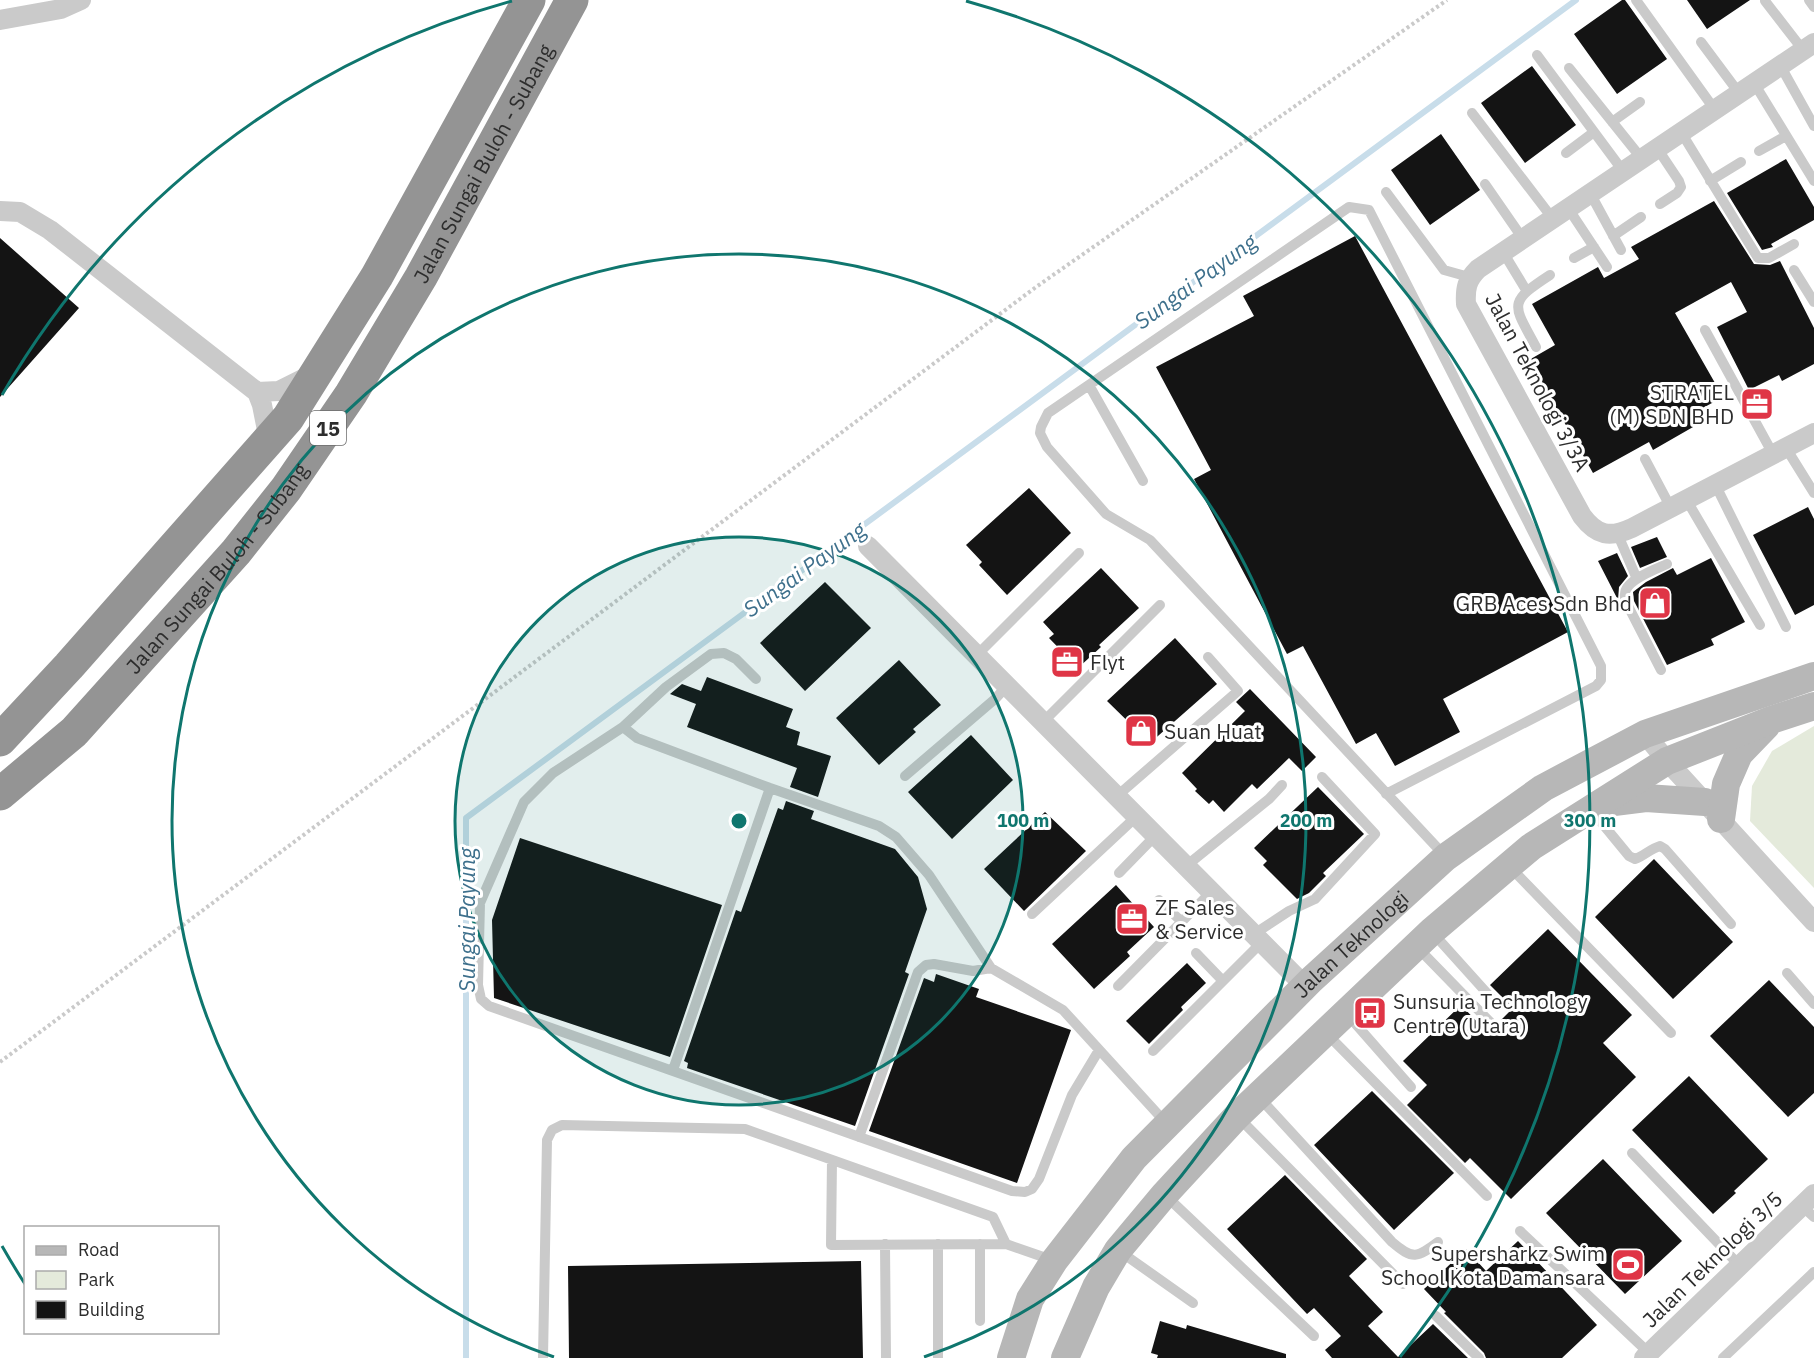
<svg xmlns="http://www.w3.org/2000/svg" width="1814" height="1358" viewBox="0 0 1814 1358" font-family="'IBM Plex Sans',sans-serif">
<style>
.green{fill:#e4eadb}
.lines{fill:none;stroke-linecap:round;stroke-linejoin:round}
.stream{stroke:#c8ddea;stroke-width:6}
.building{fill:#141414}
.path{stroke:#cacaca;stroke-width:4;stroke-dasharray:3 3;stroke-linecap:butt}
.lane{stroke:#cacaca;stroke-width:10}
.street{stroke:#cacaca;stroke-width:20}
.secondary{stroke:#b7b7b7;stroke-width:28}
.highway{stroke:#949494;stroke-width:33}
.ring{fill:none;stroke:#0f766e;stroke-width:3}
.labels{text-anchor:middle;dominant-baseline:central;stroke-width:6;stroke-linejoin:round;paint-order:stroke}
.shield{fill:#fff;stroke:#6c6c6c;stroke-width:1.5}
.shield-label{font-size:20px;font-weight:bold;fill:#2d2d2d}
.street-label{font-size:21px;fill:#2d2d2d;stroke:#fff}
.poi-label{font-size:21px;fill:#2d2d2d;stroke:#fff;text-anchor:start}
.water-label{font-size:22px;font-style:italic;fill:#3e708c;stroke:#fff}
.centre{fill:#0f766e;stroke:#fff;stroke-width:3}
.ring-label{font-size:18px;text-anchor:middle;font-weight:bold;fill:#0f766e;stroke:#fff;stroke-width:6;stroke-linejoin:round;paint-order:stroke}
</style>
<rect width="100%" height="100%" fill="#fff"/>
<path class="green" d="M1814,726V888L1750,821L1752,786L1772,751Z"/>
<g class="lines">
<path class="stream" d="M466,1358V818L1576,0"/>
</g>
<path class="building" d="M1622,0H1625L1667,59L1617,94L1574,34Z
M1687,0H1750L1707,29Z
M1532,66L1576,125L1525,163L1481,103Z
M1441,134L1480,190L1430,225L1391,170Z
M1786,159L1814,207V220L1771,244L1773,247L1762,250L1727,193Z
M1714,201L1754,264L1770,265L1780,261L1814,328V364L1782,381L1779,375L1749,390L1717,327L1747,312L1731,282L1675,313L1723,397L1701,409L1707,419L1653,450L1649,442L1593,473L1529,360L1555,345L1532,304L1598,267L1604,278L1639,259L1631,247Z
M1355,236L1568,632L1443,699L1460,732L1395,766L1376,733L1356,744L1303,646L1287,654L1194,479L1211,470L1156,367L1254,316L1243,296Z
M0,238L79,308L0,397Z
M1029,488L1071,533L1007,595L979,565L982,562L966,545Z
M1808,507L1814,519V605L1795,615L1753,535Z
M1657,537L1667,557L1640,568L1631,547Z
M1617,553L1628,576L1619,587L1618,600L1598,561Z
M1711,558L1745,622L1711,639L1714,645L1667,665L1634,601L1633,592L1646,582L1673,568L1677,575Z
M1101,568L1139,608L1099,645L1101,647L1078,668L1049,638L1054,634L1043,622Z
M825,582L871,628L805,691L760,643Z
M1175,638L1217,684L1150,743L1107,701Z
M899,660L941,705L913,729L916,732L879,765L836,718Z
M707,677L793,709L786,727L800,732L797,745L831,756L818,797L790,787L797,768L687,727L696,704L670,694L682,684L701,691Z
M1250,689L1316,757L1302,771L1289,758L1257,789L1252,784L1224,812L1213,800L1209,804L1195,791L1197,789L1182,773L1245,711L1236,702Z
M971,735L1013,780L952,839L908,792Z
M1318,787L1364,834L1323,873L1326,876L1309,893L1297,899L1263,865L1267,861L1254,848Z
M786,801L814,811L811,819L895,849L918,877L927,909L905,972L909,974L855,1126L687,1068L688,1063L684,1061L736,910L741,912L778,808L783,810Z
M1045,812L1086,851L1024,911L984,869Z
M520,838L722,905L670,1057L494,998L492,920Z
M1654,859L1733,942L1673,999L1595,917Z
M1116,885L1154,927L1127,952L1130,956L1094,989L1052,944Z
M1548,929L1632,1015L1603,1043L1636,1077L1511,1199L1470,1158L1465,1163L1407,1105L1427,1085L1403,1061L1461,1005L1488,1033L1496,1029L1498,1023L1513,1008L1490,985Z
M1187,963L1206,983L1181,1007L1183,1010L1149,1044L1126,1021Z
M936,974L979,989L976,997L1071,1030L1017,1183L869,1131L924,978L934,982Z
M1769,980L1814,1027V1093L1788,1117L1710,1036Z
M1689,1076L1768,1159L1734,1191L1736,1193L1713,1214L1632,1130Z
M1372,1091L1454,1173L1394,1230L1314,1145Z
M1603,1159L1682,1241L1625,1294L1546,1213Z
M1285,1175L1367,1259L1349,1276L1383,1312L1368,1326L1398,1357L1433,1324L1468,1358H1332L1325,1350L1341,1336L1314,1308L1307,1314L1227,1229Z
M1518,1241L1597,1325L1562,1358H1486L1484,1353L1444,1313L1446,1312L1424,1289L1466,1249L1486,1271Z
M861,1261L863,1358H569L568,1266Z
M1160,1321L1186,1329L1187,1325L1286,1354V1358H1157L1158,1355L1151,1353Z"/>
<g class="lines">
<path class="path" d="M0,1062L1036,287L1447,0"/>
<path class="lane" d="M1636,0L1715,110
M1809,0L1814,7
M1765,1L1803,50
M1701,42L1739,93
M1537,55L1623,171
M1780,65L1814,126
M1569,68L1642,159
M1754,83L1814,181
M1472,113L1553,219
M1612,122L1640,102
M1681,132L1758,258H1769L1794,244
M1657,148L1679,181L1681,187L1677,193L1660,204
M1759,151L1786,136
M1566,153L1594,132
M1710,181L1741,162
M1485,184L1523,239
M1386,192L1444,270L1469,277
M1590,193L1621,250
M1568,208L1607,267
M1613,236L1641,217
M1503,252L1526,290
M1574,258L1594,247
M1794,270L1814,302
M1705,330L1773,454
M1536,347C1513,304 1507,303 1550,275
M1089,385L1143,481
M1786,448L1814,493
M1645,459L1671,508
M1715,484L1786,627
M1686,499L1760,625
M1618,535L1637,579
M977,655L1079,553
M1661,670L1627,604C1626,601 1624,598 1625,594C1625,580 1656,569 1667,564
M756,679L736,659L724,653L711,654L666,687L623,727L553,773L524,802L480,903L478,985L481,999L489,1006L1012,1191L1025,1192L1032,1189L1039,1179L1072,1095L1099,1050
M1043,722L1160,605
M623,727L637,738L770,788L879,826L896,837L929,875L991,968L1063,1010L1166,1123
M905,776L995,699L1007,686
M1386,794L1596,686L1601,680V666L1369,210L1349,207L1048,413L1041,427L1040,433L1047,447L1106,514L1150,540L1445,856
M1117,796L1238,691L1208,657
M1592,811L1629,856L1635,859C1644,856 1650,849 1660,846L1665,849L1731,924
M1186,866L1269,799L1282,785
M1509,866L1671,1033
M1119,873L1156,835
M1159,900L1182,922
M1032,914L1137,816
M1432,932L1495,1002
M1254,934L1289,911L1315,899L1375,834L1322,777
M1416,946L1491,1023
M1196,953L1223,981
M1787,973L1814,1004
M1118,986L1211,892
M1346,1013L1411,1087
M1327,1034L1487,1196
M1153,1051L1262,942
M673,1070L770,788
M1258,1096L1392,1242C1413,1260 1417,1258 1438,1242
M1238,1117L1403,1284
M859,1137L918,972L926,965L934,964L973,971L991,968
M1632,1153L1740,1266
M832,1160L831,1245L1006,1244L1052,1260
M1165,1195L1314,1336
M1802,1206L1814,1217
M1520,1231L1649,1353
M885,1244L886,1358
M938,1244V1358
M980,1244V1321
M1118,1250L1193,1303
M1436,1316L1479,1358
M543,1358L547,1140L552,1130L562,1125L745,1129L993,1217L1006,1244
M1723,1358L1814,1272"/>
<path class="street" d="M0,20L61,9L81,0
M1814,43L1478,269C1467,280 1465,288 1466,304L1582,516C1597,536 1610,538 1632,528L1814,433
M0,211L20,212L50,230L257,392L262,405L267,430L260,444
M257,392L279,391L311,375
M868,546L1305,986
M1645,734L1667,761L1814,922
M1644,1358L1814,1194"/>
<g class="secondary">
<path d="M1606,803L1646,798L1705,802"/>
<path d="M1721,819L1726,784L1739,754L1766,726"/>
<path id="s1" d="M1011,1358L1030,1299L1054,1261L1134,1158L1311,980L1446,857L1543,788L1645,734L1814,676"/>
<path d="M1065,1358L1096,1287L1118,1250L1164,1195L1237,1116L1432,931L1531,847L1667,761L1771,720L1814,706"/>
</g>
<g class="highway">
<path d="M0,740L69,666L288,418L377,276L529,0"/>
<path id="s2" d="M0,794L74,732L236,552L286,489L351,394L421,277L572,0"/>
</g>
</g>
<circle cx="739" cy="821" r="284" fill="#0f766e" fill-opacity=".12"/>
<g class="ring">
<circle cx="739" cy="821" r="284"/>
<path d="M554 1357A567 567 0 1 1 924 1357"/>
<path d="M25 1284A851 851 0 0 1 2 1246M2 395A851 851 0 0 1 512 1M966 1A851 851 0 0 1 1400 1357"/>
</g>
<defs>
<symbol id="office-square" viewBox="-11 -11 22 22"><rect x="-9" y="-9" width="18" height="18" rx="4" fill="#df3546" stroke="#fff"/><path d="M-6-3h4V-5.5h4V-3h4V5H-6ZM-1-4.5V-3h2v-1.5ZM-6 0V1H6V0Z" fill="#fff"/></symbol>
<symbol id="shop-square" viewBox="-11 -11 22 22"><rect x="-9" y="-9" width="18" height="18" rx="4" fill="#df3546" stroke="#fff"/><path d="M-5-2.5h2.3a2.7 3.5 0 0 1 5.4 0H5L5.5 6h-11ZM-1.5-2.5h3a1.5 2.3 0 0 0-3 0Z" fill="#fff"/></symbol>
<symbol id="bus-square" viewBox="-11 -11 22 22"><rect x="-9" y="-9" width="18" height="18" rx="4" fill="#df3546" stroke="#fff"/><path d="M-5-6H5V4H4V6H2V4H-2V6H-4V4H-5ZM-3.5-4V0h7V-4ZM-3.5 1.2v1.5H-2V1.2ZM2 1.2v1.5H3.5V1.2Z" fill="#fff"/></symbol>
<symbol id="stadium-square" viewBox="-11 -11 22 22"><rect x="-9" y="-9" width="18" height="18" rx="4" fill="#df3546" stroke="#fff"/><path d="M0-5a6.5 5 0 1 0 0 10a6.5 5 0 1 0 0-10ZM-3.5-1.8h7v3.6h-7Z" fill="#fff"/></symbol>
</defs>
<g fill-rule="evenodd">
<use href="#office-square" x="1738" y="385" width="38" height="38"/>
<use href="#shop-square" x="1636" y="584" width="38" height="38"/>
<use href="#office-square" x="1048" y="643" width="38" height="38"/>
<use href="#shop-square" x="1122" y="712" width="38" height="38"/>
<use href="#office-square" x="1113" y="900" width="38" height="38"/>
<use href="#bus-square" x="1351" y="994" width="38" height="38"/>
<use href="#stadium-square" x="1609" y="1246" width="38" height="38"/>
</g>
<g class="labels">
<rect class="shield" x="310" y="411" width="36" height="34" rx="4.5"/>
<g class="shield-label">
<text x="328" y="428">15</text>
</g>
<g class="street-label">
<text stroke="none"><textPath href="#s2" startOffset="800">Jalan Sungai Buloh - Subang</textPath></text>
<text transform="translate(1538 382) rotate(62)">Jalan Teknologi 3/3A</text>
<text stroke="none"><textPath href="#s2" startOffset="314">Jalan Sungai Buloh - Subang</textPath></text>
<text stroke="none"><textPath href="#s1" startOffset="542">Jalan Teknologi</textPath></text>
<text transform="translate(1712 1259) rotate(-44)">Jalan Teknologi 3/5</text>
</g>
<g class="poi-label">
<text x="1734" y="392" text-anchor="end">STRATEL<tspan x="1734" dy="24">(M) SDN BHD</tspan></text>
<text x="1632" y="603" text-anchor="end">GRB Aces Sdn Bhd</text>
<text x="1090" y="662">Flyt</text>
<text x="1164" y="731">Suan Huat</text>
<text x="1155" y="907">ZF Sales<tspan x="1155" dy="24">&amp; Service</tspan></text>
<text x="1393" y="1001">Sunsuria Technology<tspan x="1393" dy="24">Centre (Utara)</tspan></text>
<text x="1605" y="1253" text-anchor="end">Supersharkz Swim<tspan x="1605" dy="24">School Kota Damansara</tspan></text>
</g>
<g class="water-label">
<text transform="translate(1195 281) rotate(-36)">Sungai Payung</text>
<text transform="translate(804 569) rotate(-36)">Sungai Payung</text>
<text transform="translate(466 920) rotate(-90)">Sungai Payung</text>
</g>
</g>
<circle cx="739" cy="821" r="9" class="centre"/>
<g class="ring-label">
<text x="1023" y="827">100 m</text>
<text x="1306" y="827">200 m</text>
<text x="1590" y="827">300 m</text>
</g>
<rect x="24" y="1226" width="195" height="108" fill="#ffffff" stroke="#ababab" stroke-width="1.5"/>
<rect x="36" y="1246" width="30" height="9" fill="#b7b7b7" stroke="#ababab" stroke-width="1.5"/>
<text x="78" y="1256" font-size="18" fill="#2d2d2d">Road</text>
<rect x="36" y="1271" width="30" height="18" fill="#e4eadb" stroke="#ababab" stroke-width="1.5"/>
<text x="78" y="1286" font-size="18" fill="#2d2d2d">Park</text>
<rect x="36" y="1301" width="30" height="18" fill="#141414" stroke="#ababab" stroke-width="1.5"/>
<text x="78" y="1316" font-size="18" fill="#2d2d2d">Building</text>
</svg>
